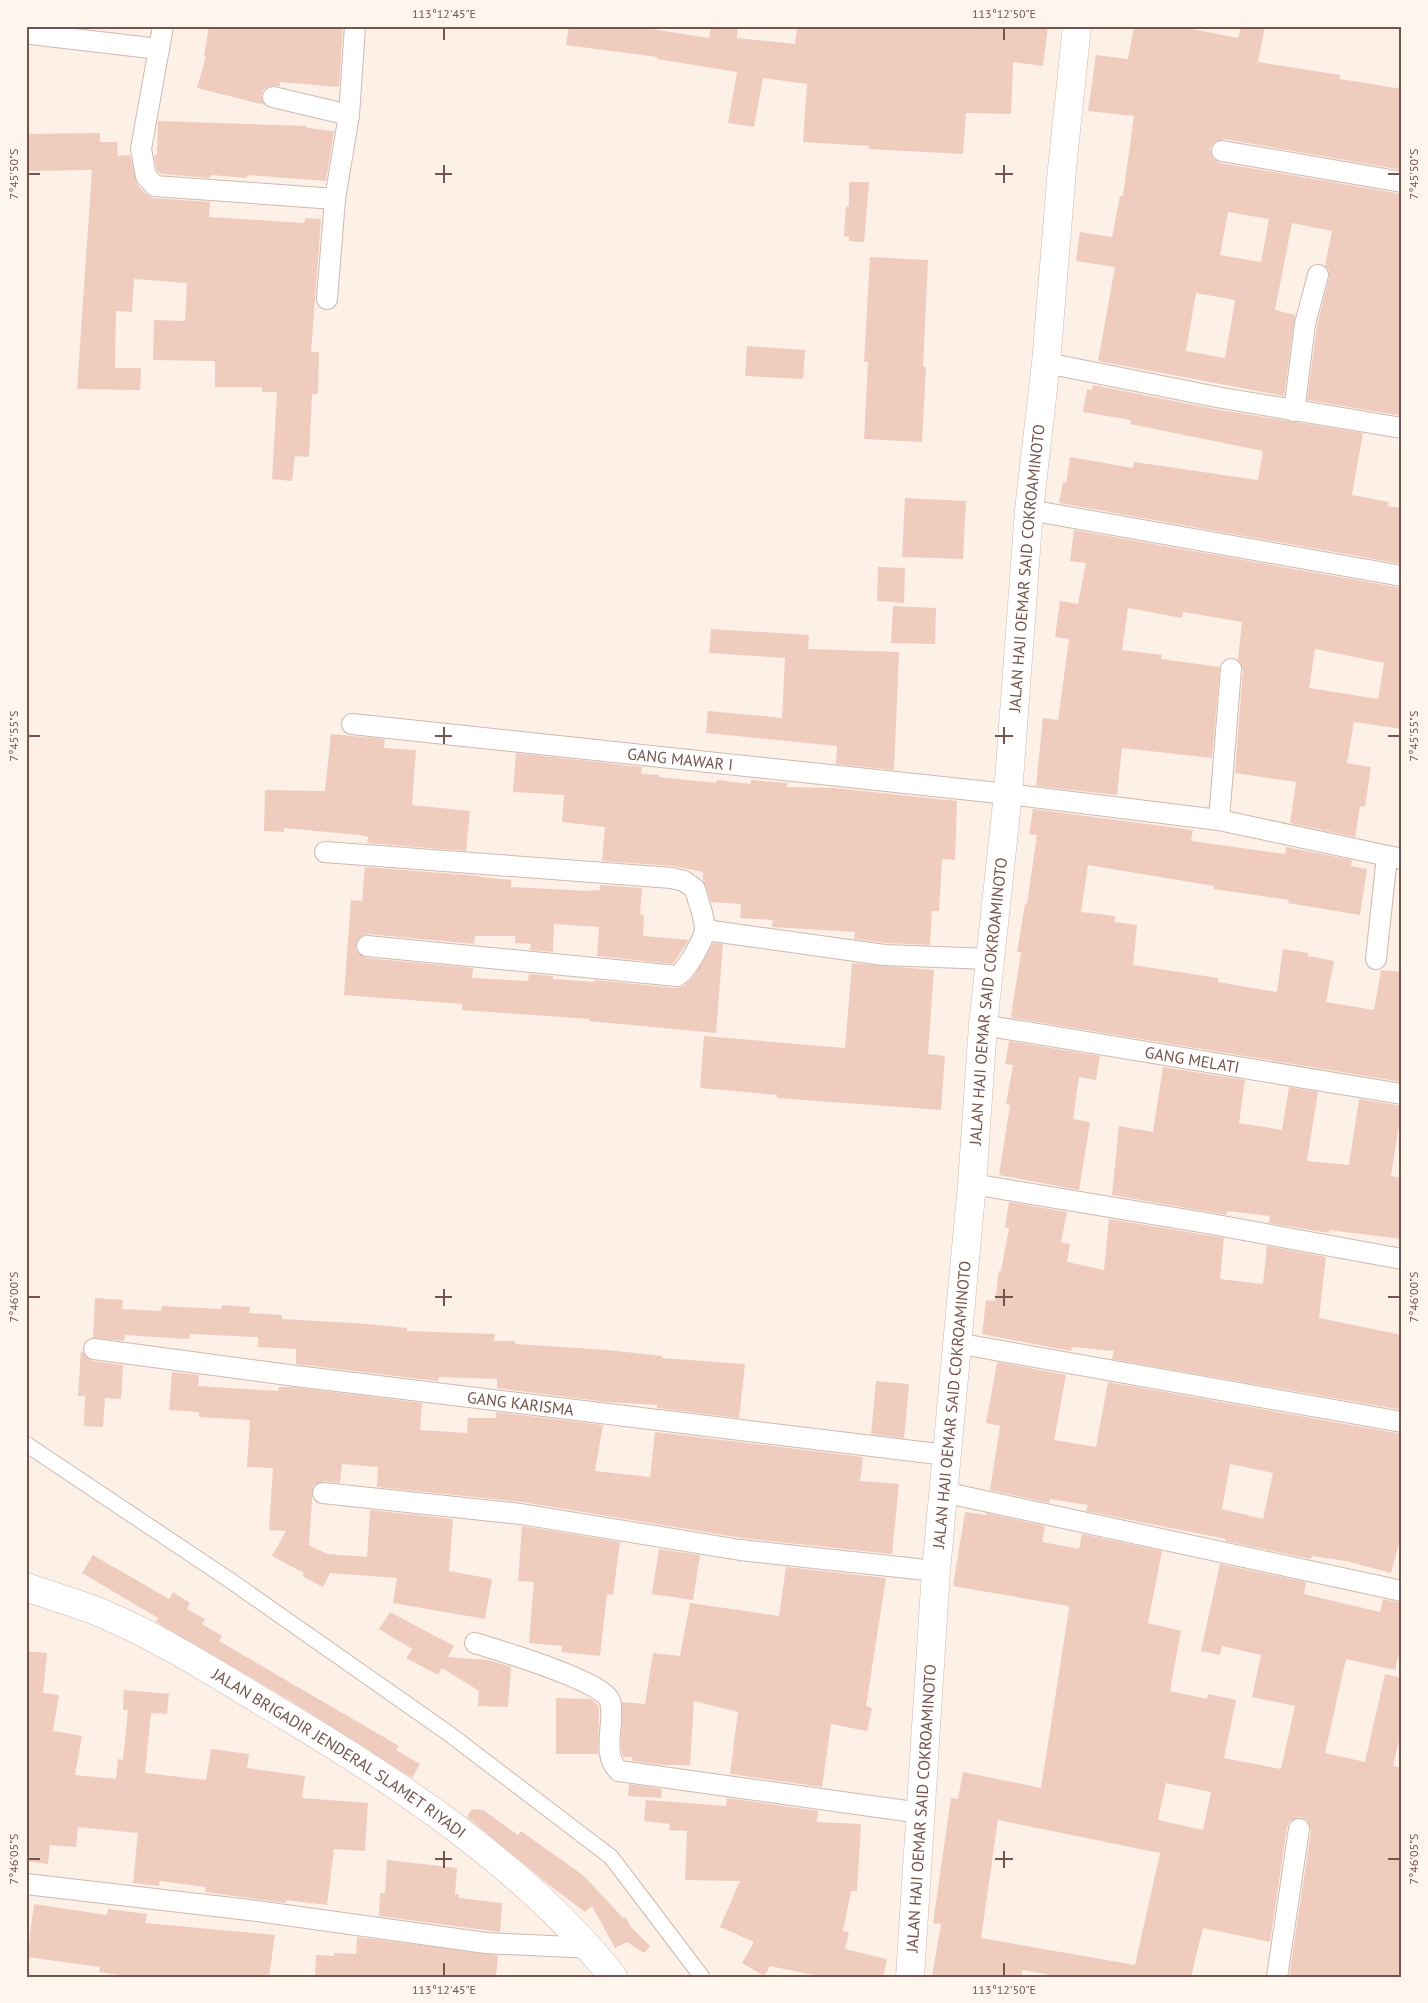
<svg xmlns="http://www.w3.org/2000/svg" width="1428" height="2003" viewBox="0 0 1428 2003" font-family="'PT Sans',sans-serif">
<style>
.building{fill:#f0ccbf;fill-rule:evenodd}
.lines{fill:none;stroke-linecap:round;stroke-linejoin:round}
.pedestrian-casing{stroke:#cfb9b0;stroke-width:17}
.minor-casing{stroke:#cfb9b0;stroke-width:22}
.secondary-casing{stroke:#d2b8ad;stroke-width:29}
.pedestrian{stroke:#fff;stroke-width:15}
.minor{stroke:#fff;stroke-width:20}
.secondary{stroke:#fff;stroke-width:28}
.ticks{fill:none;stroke:#74544c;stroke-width:2}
.labels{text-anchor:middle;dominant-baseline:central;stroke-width:4;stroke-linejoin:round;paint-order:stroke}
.street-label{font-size:16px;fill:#74544c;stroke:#fef5ed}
.neatline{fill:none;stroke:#74544c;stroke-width:2}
.ticks-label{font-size:12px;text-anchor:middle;fill:#74544c}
</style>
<rect width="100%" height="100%" fill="#fcf0e7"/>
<path class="building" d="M209,26H343L339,87L280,82V86H270L264,89L261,95L265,105L197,88L206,57L204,56Z
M569,26H651V29L709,38L711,26H738L737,38L795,44L797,26H1048L1043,66L1013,62L1011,114L966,113L963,154L868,149L869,146L803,142L807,84L763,78L754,127L728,123L737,72L657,59V57L566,45Z
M1134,26H1177L1238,38L1241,26H1265L1258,62L1340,75V79L1402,89V170L1224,139L1213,143L1210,149L1214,160L1220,163L1402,194V416L1307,400L1317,326L1329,278V271L1325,266L1332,231L1292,223L1275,310L1295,315L1284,396L1098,361L1115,267L1076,261L1080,232L1112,237L1120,196H1123L1134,116L1088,111L1096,55L1128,59ZM1228,212L1269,219L1261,262L1220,255ZM1196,293L1235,300L1225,358L1186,351Z
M158,121L307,126V128L334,131L326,181L247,175V178L211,175V178L161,174L157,171L154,155H157Z
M100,133V142H117L118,156L130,155L137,184L146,194L153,198L210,202L209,217L304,223L305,218L321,219L311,352H319L318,394H312L309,457L295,456L292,481L272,479L277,392H262V387H215V361L153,360L154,320L185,321L187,283L134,279L132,312L116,311L115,368H141L140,390L77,389L92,170L26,171V134Z
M849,182H869L864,242L849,241V237L844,236L846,206L849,207Z
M870,257L928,260L923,367H926L922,442L864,439L868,362H864Z
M747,346L805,350L803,379L745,376Z
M1093,385L1220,410L1363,433L1352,495L1389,502L1388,506L1402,508V564L1059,503L1063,482L1066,483L1070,457L1133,468L1134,462L1258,480L1263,451L1130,424L1131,420L1083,412L1087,389L1092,390Z
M905,498L966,501L963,559L902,557Z
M1074,530L1402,588V729L1354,722L1347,763L1371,767L1365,807L1360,806L1355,837L1290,823L1296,782L1235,773L1243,670L1238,659L1242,622L1183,612L1182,618L1128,608L1122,650L1162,655L1161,659L1220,667L1212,758L1122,748L1117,795L1036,786L1043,718L1058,720L1069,639L1055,637L1060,601L1078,604L1086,563L1070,561ZM1315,649L1384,663L1378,699L1309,688Z
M878,567L905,568L904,603L877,601Z
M893,606L936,608L935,644L891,643Z
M711,629L809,635L808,649L899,652L894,770L836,764L837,746L706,733L708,711L782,718L785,658L709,653Z
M331,734L385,739L384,748L416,750L412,805L470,811L466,851L367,843L368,837L359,835L284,828V832L264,831L265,790L325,791Z
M516,753L642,767L641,774L659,775V777L716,783L717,780L751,784V780L788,783L787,787L835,788L957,801L955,860L942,859L939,911H932L930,945L885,943L854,939L855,932L772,927L773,920L740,918L741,904L711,902L703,880V872L673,866L602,861L605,827L562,822L564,795L513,792Z
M1033,809L1193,830L1191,841L1285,854L1286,847L1352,860L1351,866L1367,869L1360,915L1288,903L1289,900L1214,889V886L1088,865L1081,912L1115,916V922L1137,925L1133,965L1218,978V982L1277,992L1283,949L1308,953V956L1334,961L1326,1002L1374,1010L1381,970L1402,972V1082L1013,1018L1011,1016L1021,952H1017L1025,904H1027L1037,835L1029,834Z
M365,867L480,876V877L511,880V887L589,891L600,890V885L642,888L640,914L644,915L643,936L689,940L673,964L597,956L599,927L554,924L553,952L530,950L531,944L515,943V936H475L474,944L368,934L358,939L356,950L366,958L473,968L472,978L528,981L529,974L553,976V979L595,982V980L676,988L684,986L694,976L713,943L723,944L716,1033L589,1021V1019L462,1010V1004L344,995L351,900L362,901Z
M852,963L934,970L928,1054L945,1056L941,1110L777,1098V1095L700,1088L704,1036L845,1048Z
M1009,1041L1100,1056L1096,1080L1079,1077L1073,1119L1090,1122L1079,1190L999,1175L1010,1105L1006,1104L1013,1065L1005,1064Z
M1163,1067L1245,1080L1239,1123L1282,1130L1289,1087L1318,1092L1307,1161L1349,1165L1359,1099L1402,1106L1391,1176L1402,1178V1239L1329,1230V1233L1269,1223L1270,1216L1227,1211V1215L1112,1195L1119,1126L1153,1132Z
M1009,1202L1067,1212L1061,1243L1070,1244L1067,1262L1104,1270L1109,1219L1224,1238L1220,1279L1263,1284L1267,1246L1326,1257L1319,1318L1402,1335V1410L1112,1359L1114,1351L1072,1347L1071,1351L982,1334L986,1300L995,1301L999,1271H1001L1009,1228L1005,1227Z
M95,1298L123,1300L122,1309L161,1311L162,1306L221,1309L222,1305L250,1307L249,1313L282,1315V1319L368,1324L407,1328V1331L495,1334L494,1341H515V1344L608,1350L662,1356V1358L745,1364L739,1418L657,1408V1405L607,1402L497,1388V1379L439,1377L438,1381L296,1364V1349L258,1347V1337L190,1334L189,1339L125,1335L124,1341L93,1338Z
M81,1351L92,1361L123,1365L121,1399L105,1398L103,1427L84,1426L85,1396H78Z
M997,1362L1066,1375L1054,1440L1096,1447L1108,1382L1402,1434V1533L1391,1573L1346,1561L1312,1556L1311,1559L1225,1541L1226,1539L1086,1511L1088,1505L1050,1499L1049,1503L990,1490L1000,1426L986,1423ZM1230,1464L1273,1473L1263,1519L1222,1509Z
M172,1372L199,1375L198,1386L278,1391L279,1387H292L422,1403L420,1430L467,1433L468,1418H496V1412L603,1425L595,1471L650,1477L655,1432L863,1457L860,1481L899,1484L892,1554L742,1538L522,1502L377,1487L378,1467L342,1464L340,1483L324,1481L313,1486L309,1545L327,1554L367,1557L370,1510L453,1519L449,1571L492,1579L485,1619L393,1603L397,1578L330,1573L323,1587L302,1576L304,1573L272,1556L286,1531L269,1530L273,1468L247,1467L250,1420L199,1417V1412L169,1410Z
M876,1381L909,1384L904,1438L871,1434Z
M965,1512L986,1515V1513L1045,1526L1042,1542L1079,1549L1082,1534L1162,1551L1148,1623L1181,1631L1170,1691L1207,1699L1208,1694L1236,1700L1224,1758L1281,1769L1295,1706L1252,1697L1261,1655L1222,1646L1220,1655L1201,1651L1220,1564L1306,1582L1304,1594L1380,1612L1383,1599L1402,1603V1641L1395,1670L1346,1659L1325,1753L1365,1762L1385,1674L1402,1678V1728L1393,1766L1402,1768V1977H1289L1311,1831L1307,1820L1300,1817L1290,1821L1287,1827L1270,1942L1203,1928L1191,1977H1063L1022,1970V1977H932L941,1924L933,1923L951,1798L958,1799L963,1772L1041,1788L1069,1609L1068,1606L953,1586ZM1166,1783L1211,1792L1203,1830L1158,1820ZM998,1820L1160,1853L1135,1965L981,1938Z
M522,1526L620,1542L613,1595L607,1594L600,1656L561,1652L562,1646L529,1643L534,1582L518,1581Z
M659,1549L700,1555L693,1600L652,1594Z
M93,1555L169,1599L173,1592L190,1603L187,1609L205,1619L202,1624L222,1636L219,1641L399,1746L396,1750L420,1764L412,1778L291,1701L156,1622L158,1618L82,1573Z
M786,1567L886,1578L866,1706L872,1708L867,1731L831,1724L822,1787L730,1774L738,1712L694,1701L690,1765H663L632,1761V1757H623L621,1747L622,1702L645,1704L653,1653L680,1656L690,1603L779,1616Z
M390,1612L454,1646L448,1657L488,1660L511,1667L508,1707L478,1706L479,1691L442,1668L438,1675L406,1658L412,1649L379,1629Z
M26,1651L47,1653L43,1693L59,1695L53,1731L82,1736L75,1775L116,1779L118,1759L123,1760L128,1710H123L124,1690L169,1694L167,1714L151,1713L145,1773L206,1780L211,1749L249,1754L247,1768L305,1776L302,1798L368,1803L365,1851L334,1849L327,1905L286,1900V1903L205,1892L206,1887L160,1881L159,1886L133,1883L138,1833L78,1827L76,1847L50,1845L48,1864L26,1861Z
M556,1698L591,1699L599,1706L598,1754H556Z
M629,1784L662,1789L661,1798L628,1796Z
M727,1798L818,1811L817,1822L861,1824L857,1891H851L843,1931L849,1932L845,1949L887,1959L883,1977H823L770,1966L764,1976L742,1963L754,1942L720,1927L740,1881L685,1880L687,1831L669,1830L670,1824L644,1821L646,1800L726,1806Z
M472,1809L483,1810L518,1835L521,1831L584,1876L624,1919L626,1917L630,1926L650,1946L644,1953L627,1942L615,1948L592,1906L585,1912L548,1884L467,1817Z
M387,1860L457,1868L455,1894H459V1898L502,1903L500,1932L379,1916L380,1893H385Z
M34,1904L107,1915L108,1909L147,1914L145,1923L275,1935L269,1977H132L99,1972L100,1967L27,1957Z
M357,1937L498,1955L496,1977H315L316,1955L334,1956V1953L356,1954Z"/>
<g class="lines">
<defs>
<path id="pedestrian" d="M26,1444L231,1581L448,1733L611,1857L702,1977"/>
<g id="minor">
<path d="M163,26L141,149L146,176L155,186L335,199"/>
<path d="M31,34L159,49"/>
<path d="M273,97L349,115"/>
<path d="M1222,151L1402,182"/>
<path d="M327,299L335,199L349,115L355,26"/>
<path d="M1046,363L1222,398L1402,428"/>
<path d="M1294,411L1305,324L1318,275"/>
<path d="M1029,510L1402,576"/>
<path id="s1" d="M352,724L1008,794L1219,820L1402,859"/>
<path d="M1219,820L1231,669"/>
<path d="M325,852L672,878L684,881L695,889C698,901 704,915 705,928C705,938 686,972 677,976L367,946"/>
<path d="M705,930L884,955L990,959"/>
<path d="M1376,959L1387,856"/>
<path id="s2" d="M983,1025L1402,1094"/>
<path d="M972,1184L1200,1222L1402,1259"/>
<path d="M956,1343L1402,1422"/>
<path id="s3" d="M94,1349L296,1376L946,1455"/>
<path d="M943,1492L1402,1591"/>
<path d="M323,1493L521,1514L740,1550L936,1571"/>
<path d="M475,1643C497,1650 604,1681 610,1701C616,1723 600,1754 619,1771L921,1813"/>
<path d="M26,1884L249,1910L486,1943L591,1948"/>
<path d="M1277,1977L1299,1829"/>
</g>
<g id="secondary">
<path id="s4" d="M26,1587C51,1596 77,1603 101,1613C165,1640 224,1679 283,1714C400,1784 529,1870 613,1977"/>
<path id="s5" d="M910,1977L936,1571L972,1184L983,1025L1008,794L1029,510L1046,363L1062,169L1077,26"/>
</g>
</defs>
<use href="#pedestrian" class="pedestrian-casing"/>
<use href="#minor" class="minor-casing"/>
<use href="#secondary" class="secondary-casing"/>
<use href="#pedestrian" class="pedestrian"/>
<use href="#minor" class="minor"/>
<use href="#secondary" class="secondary"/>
</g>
<path class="ticks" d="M444,28V40M1004,28V40M444,165V183M1004,165V183M28,174H40M435,174H452M995,174H1013M1388,174H1400M444,727V744M1004,727V744M28,736H40M435,736H452M995,736H1013M1388,736H1400M444,1289V1306M1004,1289V1306M28,1297H40M435,1297H452M995,1297H1013M1388,1297H1400M444,1851V1868M1004,1851V1868M28,1859H40M435,1859H452M995,1859H1013M1388,1859H1400M444,1963V1976M1004,1963V1976"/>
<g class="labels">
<g class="street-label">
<text stroke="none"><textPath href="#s5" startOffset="1414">JALAN HAJI OEMAR SAID COKROAMINOTO</textPath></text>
<text stroke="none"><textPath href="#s1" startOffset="330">GANG MAWAR I</textPath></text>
<text stroke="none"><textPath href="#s5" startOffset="979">JALAN HAJI OEMAR SAID COKROAMINOTO</textPath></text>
<text stroke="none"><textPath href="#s2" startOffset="212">GANG MELATI</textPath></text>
<text stroke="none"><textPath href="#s3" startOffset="430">GANG KARISMA</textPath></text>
<text stroke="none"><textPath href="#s5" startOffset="574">JALAN HAJI OEMAR SAID COKROAMINOTO</textPath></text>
<text stroke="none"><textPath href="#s4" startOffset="356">JALAN BRIGADIR JENDERAL SLAMET RIYADI</textPath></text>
<text stroke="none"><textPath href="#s5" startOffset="169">JALAN HAJI OEMAR SAID COKROAMINOTO</textPath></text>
</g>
</g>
<rect width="1428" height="2003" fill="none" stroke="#fef5ed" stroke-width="55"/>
<rect x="28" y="28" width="1372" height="1948" class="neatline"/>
<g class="ticks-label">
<text x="444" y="18">113°12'45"E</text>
<text x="1004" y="18">113°12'50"E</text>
<text transform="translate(14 174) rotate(-90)" y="4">7°45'50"S</text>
<text transform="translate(1414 174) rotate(-90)" y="4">7°45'50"S</text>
<text transform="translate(14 736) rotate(-90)" y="4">7°45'55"S</text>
<text transform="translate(1414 736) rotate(-90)" y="4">7°45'55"S</text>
<text transform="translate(14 1297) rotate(-90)" y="4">7°46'00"S</text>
<text transform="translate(1414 1297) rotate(-90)" y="4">7°46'00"S</text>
<text transform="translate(14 1859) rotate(-90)" y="4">7°46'05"S</text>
<text transform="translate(1414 1859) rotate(-90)" y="4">7°46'05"S</text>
<text x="444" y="1994">113°12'45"E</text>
<text x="1004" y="1994">113°12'50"E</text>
</g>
</svg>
